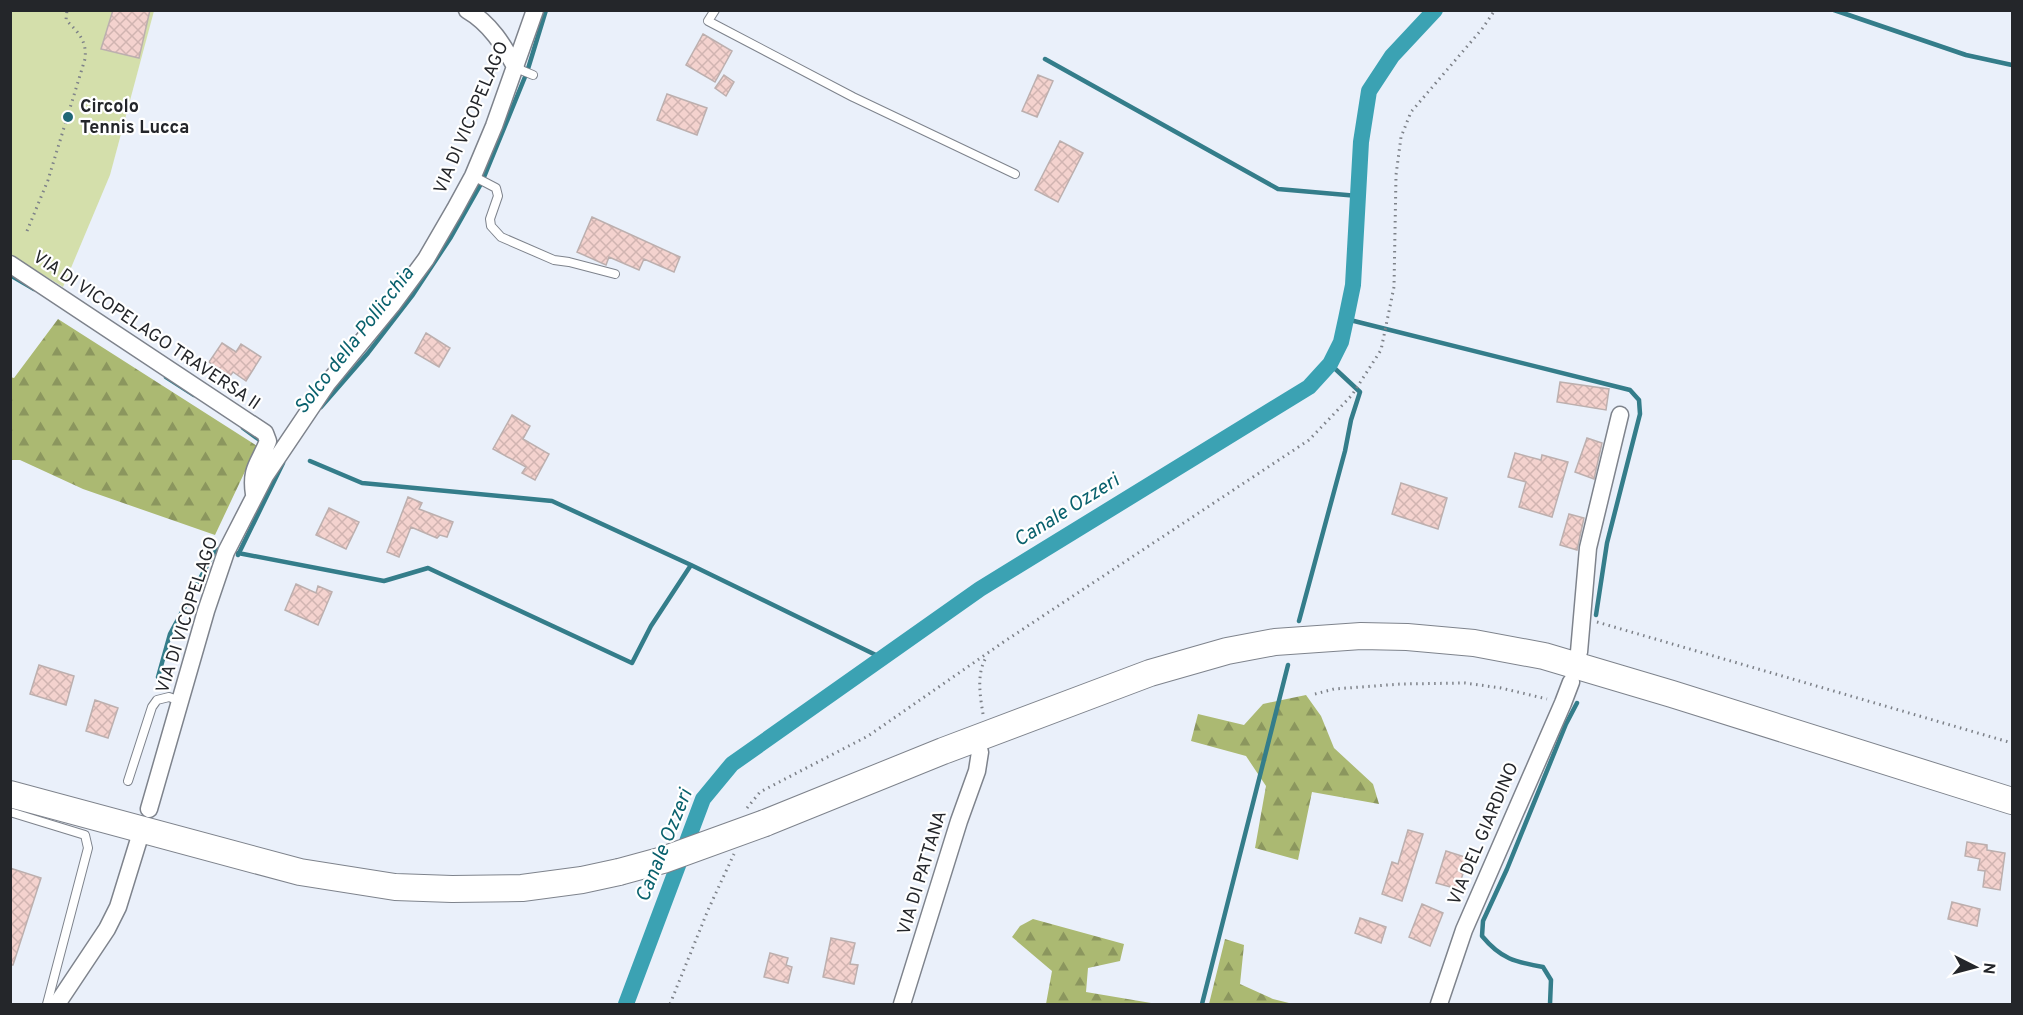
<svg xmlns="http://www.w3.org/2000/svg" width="2023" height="1015" viewBox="0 0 2023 1015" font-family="Overpass,sans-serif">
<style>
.forest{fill:url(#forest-firs)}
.pitch{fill:#d4dfab}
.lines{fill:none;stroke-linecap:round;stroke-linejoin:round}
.stream{stroke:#347d8a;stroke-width:4.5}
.canal{stroke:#3ba2b3;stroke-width:16}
.building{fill:url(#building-cross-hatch);stroke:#bcafae;stroke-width:1.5}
.service-casing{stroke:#7e838c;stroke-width:10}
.minor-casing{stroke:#7e838c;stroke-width:19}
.primary-casing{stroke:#7e838c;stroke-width:28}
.path{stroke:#7d8188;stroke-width:3;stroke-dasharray:1.5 4.5;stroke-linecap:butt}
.service{stroke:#fff;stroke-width:8}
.minor{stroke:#fff;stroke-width:16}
.primary{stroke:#fff;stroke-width:26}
.primary-bridge-casing{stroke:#7e838c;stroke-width:28;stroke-linecap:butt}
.primary-bridge{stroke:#fff;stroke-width:26}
.poi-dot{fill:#206776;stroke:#fff;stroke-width:2}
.labels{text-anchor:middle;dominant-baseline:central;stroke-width:4.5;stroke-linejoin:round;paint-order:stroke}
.poi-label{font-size:18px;font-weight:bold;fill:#24262a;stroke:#fff;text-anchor:start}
.street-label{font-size:18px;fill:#24262a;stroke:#fff}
.water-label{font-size:20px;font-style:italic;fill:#09616d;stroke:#fff}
</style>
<defs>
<pattern id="forest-firs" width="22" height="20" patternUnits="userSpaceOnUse" patternTransform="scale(1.5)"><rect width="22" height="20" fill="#abb972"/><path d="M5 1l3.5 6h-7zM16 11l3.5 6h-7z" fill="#8b965e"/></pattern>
<pattern id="building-cross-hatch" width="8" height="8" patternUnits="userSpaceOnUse" patternTransform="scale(1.5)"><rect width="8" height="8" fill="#f4d2ce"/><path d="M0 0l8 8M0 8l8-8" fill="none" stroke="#d1b4b1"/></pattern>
</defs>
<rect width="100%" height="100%" fill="#eaf0fa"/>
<path class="forest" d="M58,319L257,446L215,535L83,489L20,460H11L10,377L14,378Z
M1306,695L1321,716L1334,748L1373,784L1379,804L1312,792L1298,860L1255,848L1266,786L1246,756L1191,741L1198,714L1244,725L1263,704Z
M1033,919L1124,944L1120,961L1088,968L1086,992L1157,1004H1046L1052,971L1012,937L1020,926Z
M1225,939L1244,945L1240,984L1273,999L1293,1004H1209Z"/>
<path class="pitch" d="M10,11H154L110,175L63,287L11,255Z"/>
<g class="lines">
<path class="stream" d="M1834,10L1966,55L2012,65
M1045,59L1278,189L1358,196
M10,275L34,289
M1346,319L1630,390L1639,400L1640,414L1607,543L1596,615
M166,377L194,395
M321,407L368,353L412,296L451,237L482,182L527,72L546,10
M243,428L261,441
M310,461L362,483L552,501L691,565L882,658
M238,553L384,581L428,568L632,663L651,626L691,565
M238,555L283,463
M1299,621L1345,451L1351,420L1360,392L1330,364
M158,677L170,634L216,549
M1202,1004L1288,665
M1550,1004L1551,980L1543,967C1515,962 1501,959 1482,936L1483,921L1507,869L1566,724L1577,703"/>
<path class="canal" d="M626,1004L703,799L732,764L980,589L1309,387L1330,364L1341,342L1346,319L1353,285L1361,142L1369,91L1392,56L1435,10"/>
</g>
<path class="building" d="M113,10H150L139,58L101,49Z
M703,34L732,51L715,82L686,65Z
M724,75L734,82L726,96L715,88Z
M1038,75L1053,81L1037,117L1022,111Z
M667,94L707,108L697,135L657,120Z
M1060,141L1083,153L1058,202L1035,190Z
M592,217L680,257L674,272L644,259L639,270L609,257L606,265L577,252Z
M426,333L450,348L439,367L415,353Z
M222,343L236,352L241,344L261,357L246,381L233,372L230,376L209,362Z
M1560,382L1609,389L1606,410L1557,402Z
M512,415L530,426L523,439L549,454L535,480L522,473L526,467L493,449Z
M1587,438L1602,443L1594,479L1575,472Z
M1515,453L1541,460L1542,455L1568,462L1552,517L1519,507L1526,482L1508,477Z
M1401,483L1447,498L1438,529L1392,514Z
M408,497L422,503L419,509L453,522L447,537L440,535L437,538L411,527L399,557L387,552Z
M329,508L359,522L346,549L316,535Z
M1569,514L1584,518L1577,550L1560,545Z
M296,584L316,593L318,586L332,592L318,625L285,610Z
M39,665L74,676L66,705L30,694Z
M95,700L118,708L108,738L86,731Z
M1408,830L1423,834L1402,901L1382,894L1392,862L1398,864Z
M1967,842L1987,845V850L2005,853L2000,890L1983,887L1985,871L1978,870L1980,859L1965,856Z
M1446,851L1468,858L1458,889L1436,883Z
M10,868L41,878L13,965H10Z
M1952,902L1980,909L1977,926L1948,919Z
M1422,904L1443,913L1430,946L1409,937Z
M1360,918L1386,927L1381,943L1355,933Z
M831,938L855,943L850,964L858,965L854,984L823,977Z
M770,953L788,958L786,965L792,967L788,983L764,977Z"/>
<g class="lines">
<defs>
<path id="service" d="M715,10L708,21L853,97L1015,174
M516,68L533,75
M473,176L496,188L498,196L490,219L491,226L501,237L554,260L569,262L615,274
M128,781L152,707L157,700L169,697L180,701
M10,812L85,835L88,848L47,1004"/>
<path id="minor" d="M467,10C491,24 503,45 516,68
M10,264L265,433L268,441C259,464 250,468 254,494
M1579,652L1588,548L1620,415
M149,809L206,611L226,552L265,476L327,384L392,305L426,259L455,209L473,176L494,126L535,10
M57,1004L107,929L118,907L139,839
M902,1004L959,821L977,771L980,752
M1439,1004L1464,930L1563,703L1571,682"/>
<path id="primary" d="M10,794L300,872L395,887L452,889L522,888L582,880L619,872
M765,823L943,751L1150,673L1227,651L1275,642L1361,636L1407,637L1474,643L1544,656L1672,694L2012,801"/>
</defs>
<use href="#service" class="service-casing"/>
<use href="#minor" class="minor-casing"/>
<use href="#primary" class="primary-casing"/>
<path class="path" d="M27,231L48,180L85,59C87,41 79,33 66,20L67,10
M1597,622L2012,743
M1315,694L1334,689L1401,684L1465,683L1501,688L1547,699
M983,714C980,695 976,673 987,656
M747,808L760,792L868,736L1005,641L1309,440L1352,395L1381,350L1394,287L1396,175L1401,137L1411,112L1482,29L1495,10
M670,1004L708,910L734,854"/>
<use href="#service" class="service"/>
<use href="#minor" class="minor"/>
<use href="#primary" class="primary"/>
<defs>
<path id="primary-bridge" d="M619,872L663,860L765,823"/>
</defs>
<use href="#primary-bridge" class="primary-bridge-casing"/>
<use href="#primary-bridge" class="primary-bridge"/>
</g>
<circle class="poi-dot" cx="68" cy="117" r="6"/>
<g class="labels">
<g class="poi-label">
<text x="80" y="107">Circolo<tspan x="80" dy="21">Tennis Lucca</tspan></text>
</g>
<g class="street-label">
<text transform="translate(472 118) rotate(-67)">VIA DI VICOPELAGO</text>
<text transform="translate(146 331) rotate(34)">VIA DI VICOPELAGO TRAVERSA II</text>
<text transform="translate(188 615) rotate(-72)">VIA DI VICOPELAGO</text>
<text transform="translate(1484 834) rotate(-67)">VIA DEL GIARDINO</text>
<text transform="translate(923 873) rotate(-73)">VIA DI PATTANA</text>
</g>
<g class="water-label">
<text transform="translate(355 341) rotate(-52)">Solco della Pollicchia</text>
<text transform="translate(1067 511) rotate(-32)">Canale Ozzeri</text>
<text transform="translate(665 846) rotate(-68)">Canale Ozzeri</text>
</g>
</g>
<rect width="2023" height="1015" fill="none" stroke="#24262a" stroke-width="24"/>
<g transform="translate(1975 967) rotate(96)" stroke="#ffffff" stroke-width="4.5" paint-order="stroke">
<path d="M0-4.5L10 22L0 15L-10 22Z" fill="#24262a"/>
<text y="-9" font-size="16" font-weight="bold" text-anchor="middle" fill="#24262a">N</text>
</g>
</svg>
